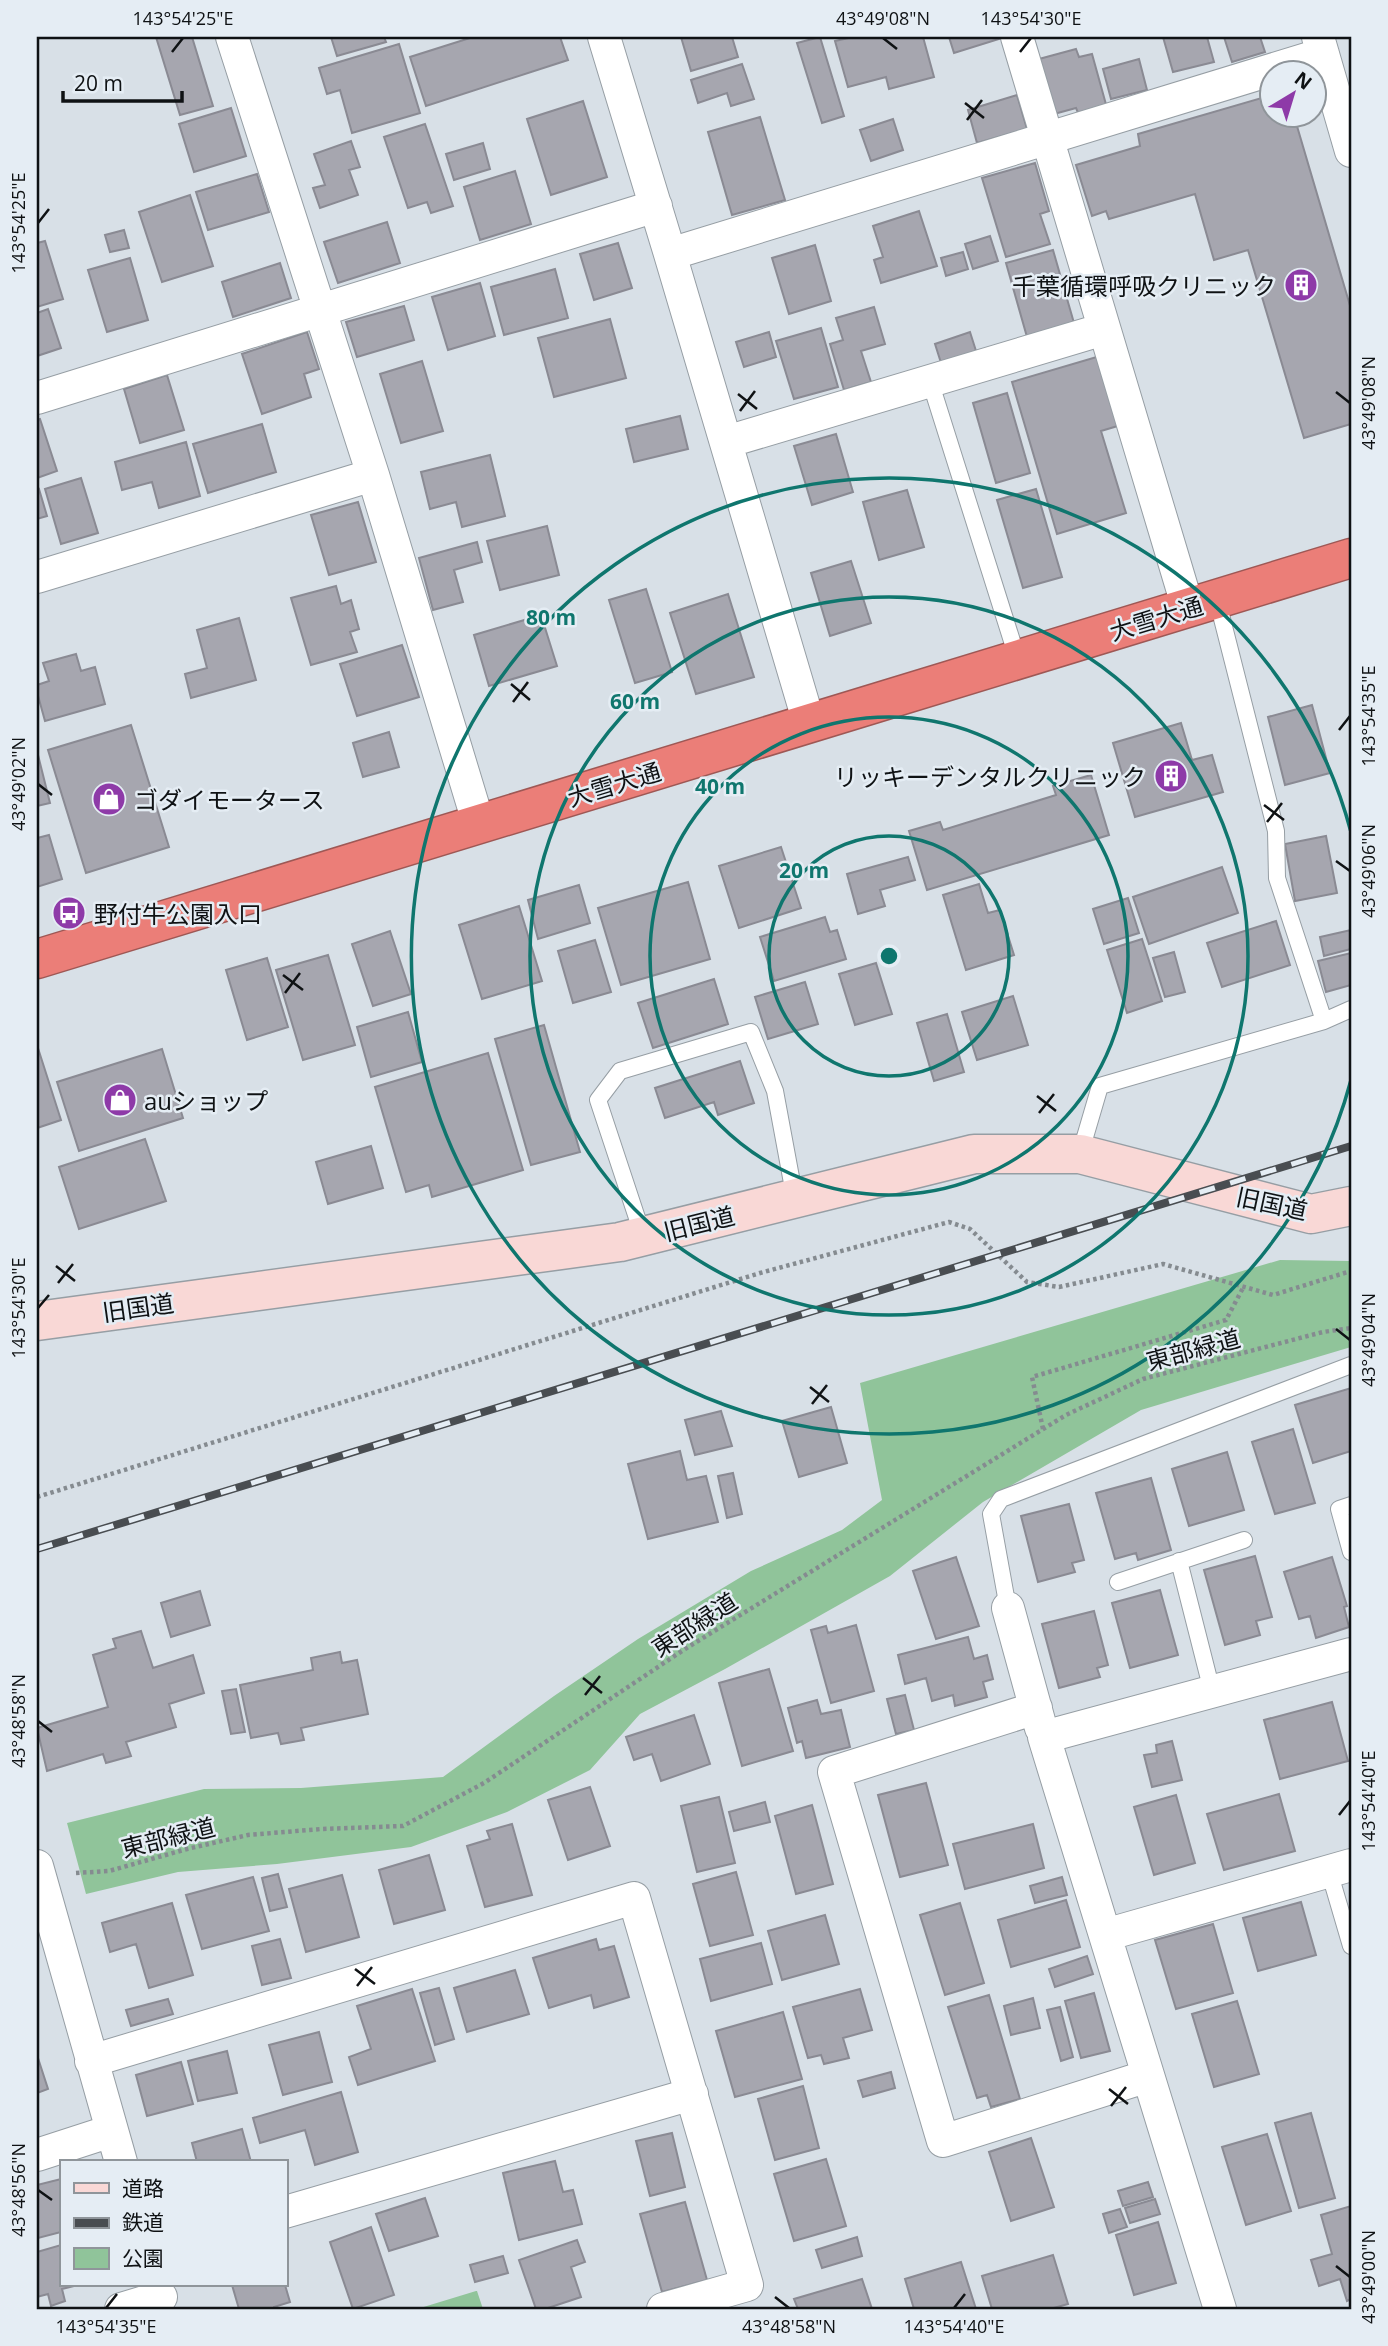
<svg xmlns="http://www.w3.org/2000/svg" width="1388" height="2346" viewBox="0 0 1388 2346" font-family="'Open Sans','Noto Sans JP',sans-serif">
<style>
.green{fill:#90c49a}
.building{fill:#a6a6af;stroke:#8a8a93;stroke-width:2}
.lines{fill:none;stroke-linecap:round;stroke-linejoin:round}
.lane-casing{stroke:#969ea4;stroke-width:18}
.street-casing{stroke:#969ea4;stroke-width:34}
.secondary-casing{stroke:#969ea4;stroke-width:41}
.highway-casing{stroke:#9e5855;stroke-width:41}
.path{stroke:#858b90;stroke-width:4.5;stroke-dasharray:3.5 3.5;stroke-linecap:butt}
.lane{stroke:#fff;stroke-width:16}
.street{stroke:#fff;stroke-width:32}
.secondary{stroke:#f9d8d6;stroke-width:38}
.highway{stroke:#eb7e78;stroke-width:38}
.rail-casing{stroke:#494d51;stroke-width:8}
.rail{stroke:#e5edf4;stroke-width:5;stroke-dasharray:16;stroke-linecap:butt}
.ticks{fill:none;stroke:#0f1214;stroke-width:2.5}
.ring{fill:none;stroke:#0f766e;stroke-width:3.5}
.labels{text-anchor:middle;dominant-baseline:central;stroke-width:5;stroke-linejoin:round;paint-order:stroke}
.poi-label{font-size:24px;fill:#0f1214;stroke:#e5edf4;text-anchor:start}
.street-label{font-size:24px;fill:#0f1214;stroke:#e5edf4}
.centre{fill:#0f766e;stroke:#e5edf4;stroke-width:3.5}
.ring-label{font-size:21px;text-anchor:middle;font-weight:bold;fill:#0f766e;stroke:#e5edf4;stroke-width:5;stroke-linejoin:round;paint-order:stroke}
.neatline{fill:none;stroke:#0f1214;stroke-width:2.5}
.ticks-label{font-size:18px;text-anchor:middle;fill:#0f1214}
</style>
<rect width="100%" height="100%" fill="#d8e0e7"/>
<path class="green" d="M1280,1260L1351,1261V1347L1141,1410L983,1502L890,1576L725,1669L640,1714L590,1770L507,1812L411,1847L277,1864L178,1872L86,1894L67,1823L204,1789L301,1788L443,1777L554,1696L638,1639L751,1571L842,1530L882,1500L860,1383Z
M477,2291L483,2309H417L476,2291Z"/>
<path class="building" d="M156,37H192L213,106L180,115Z
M331,37H384L386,42L337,56Z
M473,37H560L568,60L426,106L410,57Z
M681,37H732L738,57L691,71Z
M820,37L844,116L822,123L797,43Z
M853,37H923L934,77L889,89L886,77L848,87L835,41Z
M949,37H1002V38L954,53Z
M1163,37H1207L1214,62L1173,72Z
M1224,37H1260L1265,52L1232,62Z
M399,44L420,113L352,133L340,90L327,94L319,68Z
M1076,49L1079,57L1092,54L1107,108L1079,115L1076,108L1054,114L1039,59Z
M1139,59L1147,90L1111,99L1103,69Z
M742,64L754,99L731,106L727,93L698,103L691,80Z
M1017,95L1027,129L977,143L968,110Z
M1272,95V116H1294L1351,309V424L1304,438L1248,250L1214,260L1195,194L1109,219L1106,211L1092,216L1076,165L1140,146L1138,134Z
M583,101L607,177L551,195L527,119Z
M231,108L246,156L194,172L179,124Z
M760,117L785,200L732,215L708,132Z
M893,119L903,150L871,161L860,130Z
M425,124L453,206L431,213L427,202L408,208L384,137Z
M351,141L360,167L349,170L358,195L320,208L313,188L325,185L314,154Z
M483,143L490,169L454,180L446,154Z
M1035,163L1049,211L1040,214L1050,244L1006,257L982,178Z
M515,171L531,224L480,240L464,187Z
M257,174L269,212L208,230L196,192Z
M190,195L213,266L162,282L139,212Z
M919,211L937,266L881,283L874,260L883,257L873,226Z
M387,222L400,263L338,283L324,242Z
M124,230L129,248L110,252L105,235Z
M990,236L998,261L973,269L965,244Z
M45,241L63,299L37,307V243Z
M618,243L632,288L594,300L580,254Z
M815,245L831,301L789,314L772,258Z
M1053,250L1074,323L1027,337L1006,263Z
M963,252L968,269L946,276L941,258Z
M130,258L148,320L107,332L88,270Z
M280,263L291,298L233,317L222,282Z
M555,269L568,318L504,335L491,287Z
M480,283L495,336L448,350L432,297Z
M404,306L414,340L357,357L346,322Z
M874,307L885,344L861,351L871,382L844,390L830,344L843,340L836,318Z
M48,309L61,348L37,356V313Z
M610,319L626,378L554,397L538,338Z
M821,328L838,387L794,399L776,341Z
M307,332L319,369L304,374L311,397L262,414L242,354Z
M769,332L776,357L744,367L736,342Z
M970,332L977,354L942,366L935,344Z
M1100,356L1121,425L1101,431L1126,513L1057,534L1012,382Z
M422,361L443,431L401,443L380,374Z
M167,375L184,430L140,443L124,389Z
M1007,393L1030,473L996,483L973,403Z
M680,416L688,449L634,462L626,429Z
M40,419L57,471L37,478V420Z
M262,424L276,472L208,493L193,444Z
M836,434L853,492L812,505L794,446Z
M186,442L200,496L159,508L152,482L122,490L115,462Z
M490,455L505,516L462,527L456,502L430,509L421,472Z
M81,478L98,533L61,544L45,489Z
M39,489L47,516L37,519V490Z
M1036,489L1062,577L1023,588L997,500Z
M907,490L924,547L879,560L863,502Z
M358,502L376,562L329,575L311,515Z
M547,526L559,575L500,590L487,541Z
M477,542L482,562L454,570L463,602L433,610L419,558Z
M851,561L871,623L830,636L811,573Z
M336,586L341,604L351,600L359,629L350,632L357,652L311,665L291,598Z
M646,589L672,672L635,683L609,600Z
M728,594L754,677L696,694L670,613Z
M541,615L557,666L489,686L474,635Z
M239,618L256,680L191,698L185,674L207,668L197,630Z
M402,645L419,697L357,716L340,664Z
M76,654L81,671L95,667L105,704L45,721L37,692V685L49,681L43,663Z
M1312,705L1330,773L1285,785L1268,717Z
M1181,723L1192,760L1212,755L1223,792L1135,817L1113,743Z
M131,725L169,847L86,873L48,750Z
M389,732L399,767L363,777L353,743Z
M37,751L50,803L37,806Z
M1091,775L1109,835L927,890L909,831L940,822L943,830L1056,795L1053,786Z
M49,835L62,879L37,887V838Z
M1326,836L1337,893L1295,901L1285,844Z
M781,847L801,908L739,928L719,866Z
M908,857L915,880L880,890L885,906L858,914L847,874Z
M1222,867L1238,913L1149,944L1133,897Z
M688,882L710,959L621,985L598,908Z
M979,884L988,913L1000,910L1014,955L966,970L943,895Z
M579,885L590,923L538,939L528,900Z
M1128,898L1139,933L1104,944L1093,909Z
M519,906L542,981L482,999L459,925Z
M825,917L830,932L837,930L846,959L774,981L760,937Z
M1276,921L1290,965L1222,987L1207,943Z
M1351,930V949L1324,956L1320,937Z
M390,931L411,994L373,1006L352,944Z
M1142,939L1162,1001L1127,1013L1107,950Z
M595,940L611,992L573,1003L558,951Z
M1174,952L1185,992L1165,997L1153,958Z
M1351,953V985L1326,992L1318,961Z
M328,955L355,1045L303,1060L276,970Z
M267,958L288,1027L247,1040L226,970Z
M876,963L892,1014L855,1025L839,974Z
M714,979L728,1024L653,1048L638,1003Z
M805,982L818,1024L768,1039L755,997Z
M1013,996L1028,1045L977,1060L962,1012Z
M408,1012L422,1062L371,1077L357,1027Z
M947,1014L964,1072L934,1081L917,1023Z
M544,1025L580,1152L531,1165L495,1039Z
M37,1045L61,1120L37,1128Z
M162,1049L183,1118L79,1151L57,1082Z
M488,1053L523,1170L432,1197L429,1185L406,1192L375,1087Z
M740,1061L754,1103L718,1115L714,1102L665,1118L655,1088Z
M145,1139L166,1201L79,1229L59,1167Z
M371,1146L383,1188L328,1204L316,1162Z
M1351,1388V1451L1313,1463L1295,1405Z
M831,1407L847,1463L799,1477L782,1421Z
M721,1411L732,1446L695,1455L685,1420Z
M1293,1429L1315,1503L1275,1514L1252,1442Z
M680,1451L687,1480L706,1476L718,1522L648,1539L628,1464Z
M1227,1452L1244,1510L1189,1526L1172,1469Z
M733,1473L742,1514L727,1518L718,1476Z
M1151,1478L1171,1550L1138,1560L1136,1553L1115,1559L1096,1493Z
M1069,1504L1084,1560L1072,1563L1075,1572L1038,1582L1021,1516Z
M1255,1556L1272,1617L1256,1621L1260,1635L1225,1645L1204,1570Z
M956,1557L979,1626L936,1639L913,1571Z
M1332,1557L1347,1606L1344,1607L1349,1627L1316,1638L1310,1616L1299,1619L1284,1572Z
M1160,1590L1178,1655L1130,1668L1112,1603Z
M200,1591L210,1625L171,1637L161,1603Z
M1094,1611L1108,1665L1097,1668L1100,1677L1059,1688L1042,1624Z
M856,1625L874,1691L831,1703L811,1630L826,1626L828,1633Z
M141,1631L153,1668L193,1655L204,1693L169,1704L176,1727L126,1742L131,1756L106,1763L103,1754L47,1771L37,1728L108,1707L93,1655L116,1648L113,1639Z
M968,1637L974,1659L987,1655L993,1679L983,1682L987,1697L955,1706L953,1695L932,1701L926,1678L905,1684L898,1655Z
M340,1652L342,1663L357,1660L368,1714L301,1728L304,1740L281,1744L278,1733L251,1738L240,1685L313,1670L311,1658Z
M769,1669L793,1751L742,1766L719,1683Z
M236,1689L245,1732L231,1734L222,1691Z
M905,1695L914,1730L896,1734L887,1699Z
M817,1700L821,1714L841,1710L850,1747L806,1758L802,1741L797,1743L788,1708Z
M1332,1702L1348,1761L1280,1779L1264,1720Z
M694,1715L710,1764L661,1781L652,1754L634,1760L626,1737Z
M1172,1741L1182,1780L1152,1787L1144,1755L1157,1753L1156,1745Z
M926,1783L948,1865L900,1877L878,1795Z
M590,1787L610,1846L568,1860L548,1800Z
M1279,1794L1295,1851L1224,1870L1207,1814Z
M1176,1795L1195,1863L1154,1875L1134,1807Z
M719,1797L735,1863L697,1872L681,1806Z
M765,1802L770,1822L734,1831L729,1812Z
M812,1805L833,1884L796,1894L775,1816Z
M512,1824L532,1895L485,1907L467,1846L490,1839L487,1831Z
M1033,1824L1044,1868L965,1889L953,1844Z
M429,1855L445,1910L394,1924L379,1870Z
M736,1872L753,1935L710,1946L693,1884Z
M278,1874L287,1907L270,1911L262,1878Z
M342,1875L359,1937L306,1952L289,1889Z
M253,1877L269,1931L202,1949L186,1895Z
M1062,1877L1067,1895L1035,1903L1030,1886Z
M1066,1900L1080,1947L1011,1967L998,1920Z
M1301,1902L1316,1955L1258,1971L1243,1918Z
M172,1903L193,1975L149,1988L136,1944L110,1952L102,1923Z
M960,1903L984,1983L945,1995L920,1915Z
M825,1915L839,1964L782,1980L768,1931Z
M1213,1924L1233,1993L1176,2009L1155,1940Z
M280,1939L291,1978L262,1985L252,1946Z
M596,1939L599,1950L614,1946L629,1997L594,2008L591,1995L549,2008L533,1958Z
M761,1943L772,1984L711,2001L700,1959Z
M1087,1956L1093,1974L1055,1987L1049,1969Z
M515,1970L529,2014L467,2032L454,1988Z
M439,1988L454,2039L435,2045L420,1993Z
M412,1989L435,2061L358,2085L349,2057L371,2049L357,2006Z
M860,1989L872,2030L843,2038L849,2058L824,2064L821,2055L808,2058L793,2007Z
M1094,1993L1110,2051L1081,2058L1065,2001Z
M989,1995L1020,2099L991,2107L987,2095L977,2098L948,2007Z
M1033,1998L1040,2028L1011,2035L1004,2006Z
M168,1999L173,2014L131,2026L126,2010Z
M1237,2001L1259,2074L1214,2087L1192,2014Z
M1060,2007L1073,2057L1061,2061L1047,2010Z
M783,2012L802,2079L735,2097L716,2031Z
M319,2032L332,2082L283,2095L269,2045Z
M227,2051L237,2093L198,2101L188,2061Z
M37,2055L48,2089L37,2093Z
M181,2062L193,2104L147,2116L136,2075Z
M891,2072L895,2088L863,2097L858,2081Z
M803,2086L819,2148L775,2160L758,2099Z
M341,2092L358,2152L315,2165L305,2130L260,2143L253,2118Z
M1311,2113L1335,2198L1299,2208L1275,2123Z
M242,2129L251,2162H197L192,2143Z
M672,2133L685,2187L650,2196L636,2141Z
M1267,2134L1291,2211L1246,2225L1222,2147Z
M1031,2138L1054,2207L1011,2221L989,2152Z
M826,2159L846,2226L794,2241L774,2174Z
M555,2161L563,2192L573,2190L582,2224L519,2240L503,2173Z
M61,2179V2232L38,2238L37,2185Z
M1148,2182L1153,2197L1123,2206L1118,2191Z
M425,2198L438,2236L389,2251L376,2214Z
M1155,2199L1160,2214L1130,2223L1125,2208Z
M685,2202L707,2280L662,2292L640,2214Z
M1351,2206V2299L1347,2301L1340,2279L1319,2286L1311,2260L1332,2254L1321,2215Z
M1120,2209L1127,2227L1109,2233L1103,2214Z
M1158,2222L1176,2283L1134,2295L1116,2235Z
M371,2227L394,2295L353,2309L330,2242Z
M857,2237L862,2256L822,2268L816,2250Z
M577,2240L585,2262L571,2267L581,2297L545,2309H536L519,2260Z
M61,2245V2285H78L62,2289L65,2301L51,2306L48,2294L37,2297V2252Z
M1053,2255L1068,2304L1050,2309H992L982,2276Z
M503,2256L508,2273L475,2282L470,2265Z
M961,2262L976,2309H914L905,2279Z
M862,2279L872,2309H798L794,2299Z
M232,2285H285L290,2302L274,2307V2309H239Z"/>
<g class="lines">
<defs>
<path id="lane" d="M930,381L1018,660
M1324,1021L1351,1009
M1080,1154L1100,1086L1324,1021L1277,878L1276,831L1217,599
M643,1236L598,1100L620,1071L751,1032L775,1091L795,1199
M1351,1505L1339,1509L1351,1552
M1179,1561L1212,1691
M1118,1582L1244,1540
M1008,1608L991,1514L1001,1499L1351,1365
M1329,1871L1351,1946"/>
<path id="street" d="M232,37L373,475L479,825
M604,37L670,254L809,723
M1017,37L1188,608
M1318,37L1351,151
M670,254L1323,54
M37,398L656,206
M726,442L1104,329
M37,577L373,475
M1008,1608L1041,1728
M1036,1708L834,1772L943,2141L1148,2076
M37,1866L121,2162
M1105,1935L1351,1865
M91,2061L634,1898L747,2285L663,2309
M37,2155L111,2131
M285,2212L692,2094
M121,2309L161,2297
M1220,2309L1044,1737L1351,1654"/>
<path id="secondary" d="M37,1321L620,1242L974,1154H1080L1311,1214L1351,1206"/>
<path id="highway" d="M37,959L1351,558"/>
</defs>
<use href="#lane" class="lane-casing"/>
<use href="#street" class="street-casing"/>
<use href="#secondary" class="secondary-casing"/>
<use href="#highway" class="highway-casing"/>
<path class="path" d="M1043,1429L1032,1377L1226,1320L1244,1286
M37,1497L760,1273L949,1222L970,1229L1027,1282L1059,1287L1163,1264L1273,1295L1351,1271
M76,1873L109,1871L187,1849L248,1835L321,1829L403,1826L484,1783L685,1649L1066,1415L1143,1379L1323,1332L1351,1328"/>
<use href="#lane" class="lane"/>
<use href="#street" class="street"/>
<use href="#secondary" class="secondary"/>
<use href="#highway" class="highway"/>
<defs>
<path id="rail" d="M37,1549L1351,1146"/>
</defs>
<use href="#rail" class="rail-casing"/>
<use href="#rail" class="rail"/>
</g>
<path class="ticks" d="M883,38L897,49M172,52L183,38M1020,52L1031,38M965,103L984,118M967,120L982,100M38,223L49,209M1336,392L1350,403M738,394L757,409M740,411L755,391M511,684L530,700M513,702L528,682M1339,730L1350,716M38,784L52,795M1264,805L1284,820M1267,822L1282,803M1336,861L1350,871M283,975L303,990M285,993L300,973M1037,1096L1056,1111M1039,1113L1054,1094M56,1266L75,1281M58,1283L73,1264M38,1308L49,1295M1336,1329L1350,1340M810,1387L829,1402M812,1404L827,1385M583,1678L602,1693M585,1695L600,1676M38,1721L52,1732M1339,1815L1350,1801M355,1969L375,1984M357,1986L372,1967M1109,2089L1128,2104M1111,2106L1126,2087M38,2190L52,2200M1336,2266L1350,2277M775,2297L789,2308M106,2308L117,2294M954,2308L965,2294"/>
<g class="ring">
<circle cx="889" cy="956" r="120"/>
<circle cx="889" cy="956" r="239"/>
<circle cx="889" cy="956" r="359"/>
<path d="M1351 1080A478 478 0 1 1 1351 832"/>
</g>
<defs>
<symbol id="building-disc" viewBox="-11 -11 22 22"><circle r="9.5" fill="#8e3aa8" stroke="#e5edf4"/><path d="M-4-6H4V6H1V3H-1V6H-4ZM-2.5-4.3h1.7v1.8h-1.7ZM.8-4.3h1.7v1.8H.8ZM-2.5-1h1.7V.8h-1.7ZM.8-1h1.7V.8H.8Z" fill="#fff"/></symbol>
<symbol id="shop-disc" viewBox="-11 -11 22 22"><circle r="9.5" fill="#8e3aa8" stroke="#e5edf4"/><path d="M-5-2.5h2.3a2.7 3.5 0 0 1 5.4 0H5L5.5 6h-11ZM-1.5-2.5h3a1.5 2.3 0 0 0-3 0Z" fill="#fff"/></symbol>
<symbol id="bus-disc" viewBox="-11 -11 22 22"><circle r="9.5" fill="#8e3aa8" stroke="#e5edf4"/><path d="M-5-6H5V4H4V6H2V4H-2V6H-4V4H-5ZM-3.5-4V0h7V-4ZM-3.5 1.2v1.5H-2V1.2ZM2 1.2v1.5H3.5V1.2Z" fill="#fff"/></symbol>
</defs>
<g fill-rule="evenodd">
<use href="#building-disc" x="1282" y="266" width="38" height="38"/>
<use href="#building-disc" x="1152" y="757" width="38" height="38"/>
<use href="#shop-disc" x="90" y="780" width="38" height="38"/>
<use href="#bus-disc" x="50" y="894" width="38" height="38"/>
<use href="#shop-disc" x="101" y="1081" width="38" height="38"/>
</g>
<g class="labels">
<g class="poi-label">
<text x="1276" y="285" text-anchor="end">千葉循環呼吸クリニック</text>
<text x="1146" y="776" text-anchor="end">リッキーデンタルクリニック</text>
<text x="134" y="799">ゴダイモータース</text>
<text x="94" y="913">野付牛公園入口</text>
<text x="144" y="1100">auショップ</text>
</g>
<g class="street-label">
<text transform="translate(1156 618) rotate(-17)">大雪大通</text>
<text transform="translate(614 784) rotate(-17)">大雪大通</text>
<text transform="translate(1272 1203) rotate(12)">旧国道</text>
<text transform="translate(699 1223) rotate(-14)">旧国道</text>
<text transform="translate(138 1307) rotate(-8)">旧国道</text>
<text transform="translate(1193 1349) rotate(-15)">東部緑道</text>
<text transform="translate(694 1624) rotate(-33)">東部緑道</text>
<text transform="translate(168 1837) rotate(-14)">東部緑道</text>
</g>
</g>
<circle cx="889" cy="956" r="10" class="centre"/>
<g class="ring-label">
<text x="551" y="625">80 m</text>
<text x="635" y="709">60 m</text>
<text x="720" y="794">40 m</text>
<text x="804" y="878">20 m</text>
</g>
<rect width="1388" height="2346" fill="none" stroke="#e5edf4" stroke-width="77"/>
<rect x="60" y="2160" width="228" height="126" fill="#e5edf4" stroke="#8f959a" stroke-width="2"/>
<rect x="74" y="2183" width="35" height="10" fill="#f9d8d6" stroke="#8f959a" stroke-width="2"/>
<text x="122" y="2196" font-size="21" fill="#0f1214">道路</text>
<rect x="74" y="2218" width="35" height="10" fill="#494d51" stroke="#8f959a" stroke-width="2"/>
<text x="122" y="2230" font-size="21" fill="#0f1214">鉄道</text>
<rect x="74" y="2248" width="35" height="21" fill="#90c49a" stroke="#8f959a" stroke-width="2"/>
<text x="122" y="2266" font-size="21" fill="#0f1214">公園</text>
<g transform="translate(1293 94) rotate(38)"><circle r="33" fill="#e5edf4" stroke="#8f959a" stroke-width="2"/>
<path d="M0-5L12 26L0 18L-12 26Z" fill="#8e3aa8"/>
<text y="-10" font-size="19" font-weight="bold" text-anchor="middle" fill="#0f1214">N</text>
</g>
<path d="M63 91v10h119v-10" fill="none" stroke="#0f1214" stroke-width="3.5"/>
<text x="74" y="91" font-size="21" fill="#0f1214" stroke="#e5edf4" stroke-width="5" paint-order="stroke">20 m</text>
<rect x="38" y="38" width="1312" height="2270" class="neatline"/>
<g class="ticks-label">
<text x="183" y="25">143°54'25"E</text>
<text x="883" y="25">43°49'08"N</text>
<text x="1031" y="25">143°54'30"E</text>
<text transform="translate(19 223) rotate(-90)" y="6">143°54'25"E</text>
<text transform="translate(1369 403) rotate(-90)" y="6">43°49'08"N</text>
<text transform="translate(1369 716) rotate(-90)" y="6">143°54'35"E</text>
<text transform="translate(19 784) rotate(-90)" y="6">43°49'02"N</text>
<text transform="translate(1369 871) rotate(-90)" y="6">43°49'06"N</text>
<text transform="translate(19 1308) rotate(-90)" y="6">143°54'30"E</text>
<text transform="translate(1369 1340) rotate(-90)" y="6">43°49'04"N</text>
<text transform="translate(19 1721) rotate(-90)" y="6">43°48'58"N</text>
<text transform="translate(1369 1801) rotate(-90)" y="6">143°54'40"E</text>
<text transform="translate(19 2190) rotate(-90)" y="6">43°48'56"N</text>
<text transform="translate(1369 2277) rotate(-90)" y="6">43°49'00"N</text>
<text x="106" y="2333">143°54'35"E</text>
<text x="789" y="2333">43°48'58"N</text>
<text x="954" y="2333">143°54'40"E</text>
</g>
</svg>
